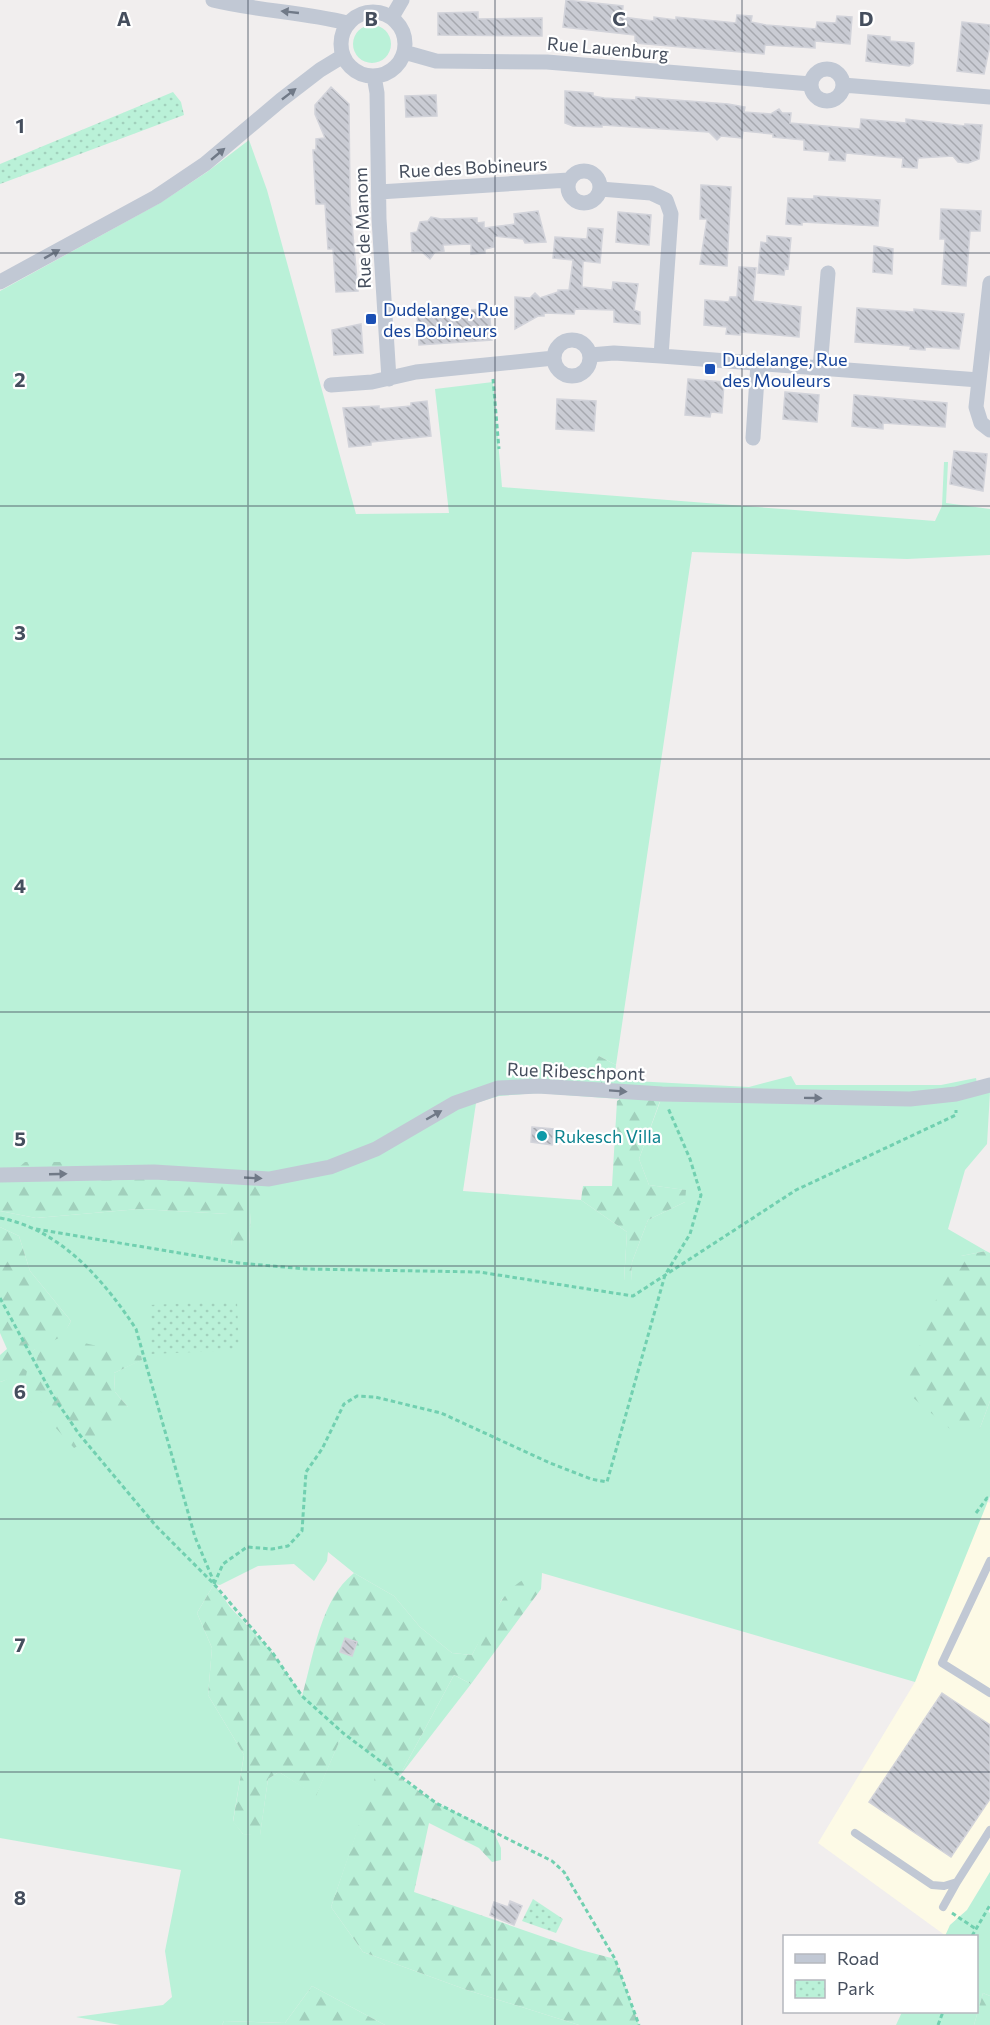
<svg xmlns="http://www.w3.org/2000/svg" width="990" height="2025" viewBox="0 0 990 2025" font-family="Commissioner,sans-serif">
<style>
.commercial{fill:#fdfae6}
.grass{fill:#baf1d8;fill-rule:evenodd}
.forest{fill:url(#forest-firs)}
.park{fill:url(#park-dots)}
.building{fill:url(#building-back-hatch);stroke:#d2d3da;stroke-width:1.5}
.lines{fill:none;stroke-linecap:round;stroke-linejoin:round}
.path{stroke:#71d0b0;stroke-width:3;stroke-dasharray:4.5 3;stroke-linecap:butt}
.lane{stroke:#c1c8d4;stroke-width:8}
.street{stroke:#c1c8d4;stroke-width:15}
.oneway{fill:#707987}
.grid{fill:none;stroke:#454e5d;stroke-width:1.5;stroke-opacity:0.55}
.transit-dot{fill:#1a4fb4;stroke:#fff;stroke-width:2}
.culture-dot{fill:#0f9aa8;stroke:#fff;stroke-width:2}
.labels{text-anchor:middle;dominant-baseline:central;stroke-width:4.5;stroke-linejoin:round;paint-order:stroke}
.street-label{font-size:18px;fill:#454e5d;stroke:#fff}
.transit-label{font-size:18px;fill:#164399;stroke:#fff;text-anchor:start}
.culture-label{font-size:18px;fill:#0d838f;stroke:#fff;text-anchor:start}
.grid-label{font-size:20px;text-anchor:middle;font-weight:bold;fill:#454e5d;stroke:#fff;stroke-width:4.5;stroke-linejoin:round;paint-order:stroke}
</style>
<defs>
<pattern id="forest-firs" width="22" height="20" patternUnits="userSpaceOnUse" patternTransform="scale(1.5)"><rect width="22" height="20" fill="#baf1d8"/><path d="M5 1l3.5 6h-7zM16 11l3.5 6h-7z" fill="#a1d0bc"/></pattern>
<pattern id="park-dots" width="8" height="8" patternUnits="userSpaceOnUse" patternTransform="scale(1.5)"><rect width="8" height="8" fill="#baf1d8"/><path d="M2 2h.1M6 6h.1" fill="none" stroke="#a1d0bc" stroke-width="1.8" stroke-linecap="round"/></pattern>
<pattern id="building-back-hatch" width="6" height="6" patternUnits="userSpaceOnUse" patternTransform="scale(1.5)"><rect width="6" height="6" fill="#caccd4"/><path d="M-1 5l2 2M0 0l6 6M5-1l2 2" fill="none" stroke="#a6a8af"/></pattern>
</defs>
<rect width="100%" height="100%" fill="#f1eeee"/>
<path class="commercial" d="M986,1501L990,1503V1872L967,1910L950,1925L946,1936L818,1843L915,1682Z"/>
<path class="grass" d="M353 44a19 19 0 1 1 38 0a19 19 0 1 1-38 0Z
M249,140L267,190L356,514L449,513L435,389L493,382L502,487L935,521L942,506L944,462H948L946,503L990,509V555L907,559L692,552L616,1065L599,1056L613,1090L614,1080L749,1087L791,1076L796,1085H941L976,1078L979,1095L990,1092L987,1144L965,1170L948,1229L986,1251L961,1256L980,1428L990,1401V1496L915,1682L542,1573L502,1599L472,1655L452,1653L420,1627L394,1596L354,1573L328,1552L327,1561L314,1581L294,1564L258,1566L220,1585L214,1584L197,1613L212,1648L208,1695L244,1755L233,1821L243,1834L260,1835L268,1779L279,1772L316,1795L343,1733L381,1763L331,1907L363,1952L467,1990L579,2025H385L312,1986L285,2023L224,2021L222,2025H120L76,2017L163,2005L172,1997L165,1951L181,1870L0,1838V1382C18,1377 21,1360 34,1350C51,1337 60,1342 71,1321L30,1271L19,1236L0,1227V1211L36,1218L139,1209L229,1214L232,1245L249,1244L251,1213L17,1170H0V291L160,203L207,172ZM538,1093L660,1102L639,1159L649,1185L685,1190V1202L648,1220L632,1262L631,1281L624,1280L627,1232L581,1200L463,1191L476,1103L499,1096ZM39,1351L141,1360L114,1373L115,1392L128,1407Z
M454,1675L471,1684L399,1777Z
M990,1872V1905L987,1910L990,1913V1996L983,1993L974,2025H896L902,2012H976V1936H945L950,1925L967,1910Z"/>
<path class="forest" d="M599,1056L616,1065L613,1090L557,1087L549,1074Z
M623,1097L660,1101L639,1159L649,1185L686,1190L685,1202L648,1220L632,1262L631,1281H624L627,1232L581,1200L583,1186H612L617,1101Z
M25,1162H60L71,1165V1173L269,1179L271,1195L251,1213L249,1244L240,1253L232,1245L228,1214L139,1209L36,1218L0,1211V1177L10,1175Z
M0,1227L19,1236L30,1271L71,1321L63,1336L34,1350L21,1367L27,1371L25,1381L9,1379L0,1382V1355L7,1349L0,1333Z
M986,1251L990,1253V1401L980,1428L957,1435L904,1390L943,1280L961,1256Z
M80,1342L141,1356L142,1360L114,1373L115,1392L128,1407V1419L74,1448L35,1405L29,1388L39,1351Z
M354,1573L394,1596L420,1627L452,1653L472,1655C488,1625 503,1579 542,1573L541,1589L471,1684L454,1675L399,1777L436,1803L493,1831L501,1848V1860L492,1862L479,1848L429,1823L414,1892L581,1950L615,1959L639,2025H579L467,1990L363,1952L331,1907L380,1763L343,1733L316,1796L279,1772L268,1779L260,1836L243,1834L233,1822L244,1755L208,1695L212,1648L197,1613L214,1584L230,1607L272,1652L302,1696C314,1655 320,1600 354,1573Z
M312,1986L385,2025H222L224,2021L285,2023Z
M983,1993L990,1996V2025H974Z"/>
<path class="park" d="M173,92L181,102L184,115L0,184V164Z
M237,1301L239,1350L151,1354L149,1305Z
M533,1899L563,1919L556,1933L522,1921Z"/>
<path class="building" d="M566,0L623,6L622,17L654,21V17L676,20V17L736,23L737,15L752,16L751,22L766,25L816,29L817,22L836,23L837,16L852,17L850,44L815,41V48L765,45L764,54L635,43V35L563,27Z
M478,12V19L542,18V36L438,35V13Z
M962,22L990,25V45L984,74L957,71Z
M868,35L890,37V41L914,43L913,63L909,66L866,61Z
M331,87L349,104L350,202L358,291L336,292L333,249H328L325,204H316L313,150H316V139L325,138L315,114V105Z
M565,91L593,93V96L604,98L636,100V97L728,104L745,107L744,112L771,114L779,109L782,113H791L790,123L860,129L861,119L906,123V119L965,126V124L982,125L979,159L968,163L958,162L953,156L918,158L917,168L902,167L903,158L846,153L845,161L829,160L830,152L804,150V140L773,137V134L743,131L742,138L721,136L717,140L709,132L602,125V127L573,126L565,123Z
M436,95L437,116L406,117L405,96Z
M701,185L731,187L727,266L700,264L707,219H700Z
M814,196L880,200L878,226L802,222V225L786,224L788,198L814,199Z
M941,209L981,211L980,231H970L966,286L942,284L945,239H940Z
M538,211L546,242L525,243L523,239L494,236V247L485,249V253L471,254V244L443,245L444,251L435,252L430,259L422,252H412L411,233L417,232L420,222L428,221L431,217L441,219L477,218V223L484,222V228L515,224L514,214Z
M618,212L651,215L649,245L616,242Z
M588,228L603,229L600,263L583,261L582,287L612,290L613,282L638,284L634,310L640,312V324L614,322V310L575,309L574,314L544,313V316H538L515,329V297L530,298L535,293L540,298L558,292V290H569L573,260L553,258L555,237L587,239Z
M767,236L791,238L788,269L785,268L784,275L758,273L761,242L767,243Z
M874,246L893,249L892,274L873,272Z
M739,267L756,268L753,301L801,307L799,337L740,332V335L726,334L727,327L704,325L705,300L729,302L730,297H737Z
M857,308L914,312V309L964,314L959,349L925,347V350L910,349L911,346L855,342Z
M489,309L492,340L419,345L417,312Z
M361,324L363,353L334,355L332,330Z
M688,379L724,382L722,413L711,412L710,417L685,415Z
M785,392L819,395L817,422L783,419Z
M854,395L947,403L945,427L883,423V429L852,426Z
M557,399L596,401L594,431L556,429Z
M427,401L431,436L371,442V445L349,447L343,408L379,406V409L411,406V403Z
M954,451L987,454L983,491L950,484Z
M532,1127L554,1129L552,1145L531,1142Z
M345,1638L357,1642L352,1656L340,1652Z
M942,1693L990,1725V1799L951,1857L869,1802Z
M510,1901L522,1906L514,1925L490,1915L494,1902L508,1907Z"/>
<g class="lines">
<path class="path" d="M493,379L499,449
M0,1218C60,1229 104,1280 136,1329L195,1537L214,1582
M36,1229L239,1263L306,1269L479,1272L633,1296L796,1190L956,1115V1110
M0,1298L53,1396L79,1434L156,1526L214,1584L272,1652L302,1696L343,1733L436,1803L552,1861L564,1872L615,1959L639,2025
M976,1513L987,1498L990,1499
M214,1584L223,1564L247,1547L272,1549L288,1546L302,1531L306,1472L322,1449L344,1404L357,1396L375,1397L441,1413L550,1463L591,1479L607,1482L665,1275L690,1234L701,1195L690,1159L668,1108
M952,1913L976,1929
M972,1936L990,1905
M938,2025L943,2012"/>
<path class="lane" d="M990,1561L942,1663L990,1693
M855,1833L932,1885L944,1886L957,1882L990,1830
M943,1907L957,1882"/>
<path class="street" d="M213,0C258,11 303,12 347,23
M341 44a32 32 0 1 1 64 0a32 32 0 1 1-64 0Z
M392,17L402,0
M404,52L436,61L547,62L811,84
M811 85a16 16 0 1 1 32 0a16 16 0 1 1-32 0Z
M374,76L377,93L379,219L389,379
M843,85L990,97
M568 187a16 16 0 1 1 32 0a16 16 0 1 1-32 0Z
M600,189L651,193L666,200L671,214L661,356
M379,192L569,180
M0,282L156,197L205,164L281,100L320,70L343,56
M990,283L976,407L981,423L990,430
M554 358a18 18 0 1 1 36 0a18 18 0 1 1-36 0Z
M590,355L614,353L661,356L979,380
M820,368L828,273
M331,385L372,382L416,372L554,358
M753,438L758,363
M0,1175L154,1172L269,1179L330,1167L376,1149L455,1103L498,1088L538,1086L662,1094L910,1099L956,1094L990,1085"/>
</g>
<defs><path id="oneway-solid" d="M-6-.8H1V-3.2L6.5 0L1 3.2V.8H-6Z" transform="scale(1.5)"/></defs>
<g class="oneway">
<use href="#oneway-solid" transform="translate(290 12) rotate(-174)"/>
<use href="#oneway-solid" transform="translate(289 94) rotate(-38)"/>
<use href="#oneway-solid" transform="translate(218 154) rotate(-40)"/>
<use href="#oneway-solid" transform="translate(52 254) rotate(-29)"/>
<use href="#oneway-solid" transform="translate(618 1091) rotate(4)"/>
<use href="#oneway-solid" transform="translate(813 1098) rotate(1)"/>
<use href="#oneway-solid" transform="translate(434 1115) rotate(-30)"/>
<use href="#oneway-solid" transform="translate(58 1174) rotate(-2)"/>
<use href="#oneway-solid" transform="translate(253 1178) rotate(3)"/>
</g>
<path class="grid" d="M248,0V2025M495,0V2025M742,0V2025M0,253H990M0,506H990M0,759H990M0,1012H990M0,1266H990M0,1519H990M0,1772H990"/>
<g class="transit-dot">
<rect x="365" y="313" width="12" height="12" rx="3"/>
<rect x="704" y="363" width="12" height="12" rx="3"/>
</g>
<circle class="culture-dot" cx="542" cy="1136" r="6"/>
<g class="labels">
<g class="street-label">
<text transform="translate(608 48) rotate(5)">Rue Lauenburg</text>
<text transform="translate(473 167) rotate(-3)">Rue des Bobineurs</text>
<text transform="translate(362 228) rotate(-92)">Rue de Manom</text>
<text transform="translate(576 1071) rotate(2)">Rue Ribeschpont</text>
</g>
<g class="transit-label">
<text x="383" y="309">Dudelange, Rue<tspan x="383" dy="21">des Bobineurs</tspan></text>
<text x="722" y="359">Dudelange, Rue<tspan x="722" dy="21">des Mouleurs</tspan></text>
</g>
<g class="culture-label">
<text x="554" y="1136">Rukesch Villa</text>
</g>
</g>
<g class="grid-label">
<text x="124" y="26">A</text>
<text x="371" y="26">B</text>
<text x="619" y="26">C</text>
<text x="866" y="26">D</text>
<text x="20" y="133">1</text>
<text x="20" y="387">2</text>
<text x="20" y="640">3</text>
<text x="20" y="893">4</text>
<text x="20" y="1146">5</text>
<text x="20" y="1399">6</text>
<text x="20" y="1652">7</text>
<text x="20" y="1905">8</text>
</g>
<rect x="783" y="1935" width="195" height="78" fill="#ffffff" stroke="#b5b8be" stroke-width="1.5"/>
<rect x="795" y="1954" width="30" height="9" fill="#c1c8d4" stroke="#b5b8be" stroke-width="1.5"/>
<text x="837" y="1965" font-size="18" fill="#454e5d">Road</text>
<rect x="795" y="1980" width="30" height="18" fill="url(#park-dots)" stroke="#b5b8be" stroke-width="1.5"/>
<text x="837" y="1995" font-size="18" fill="#454e5d">Park</text>
</svg>
